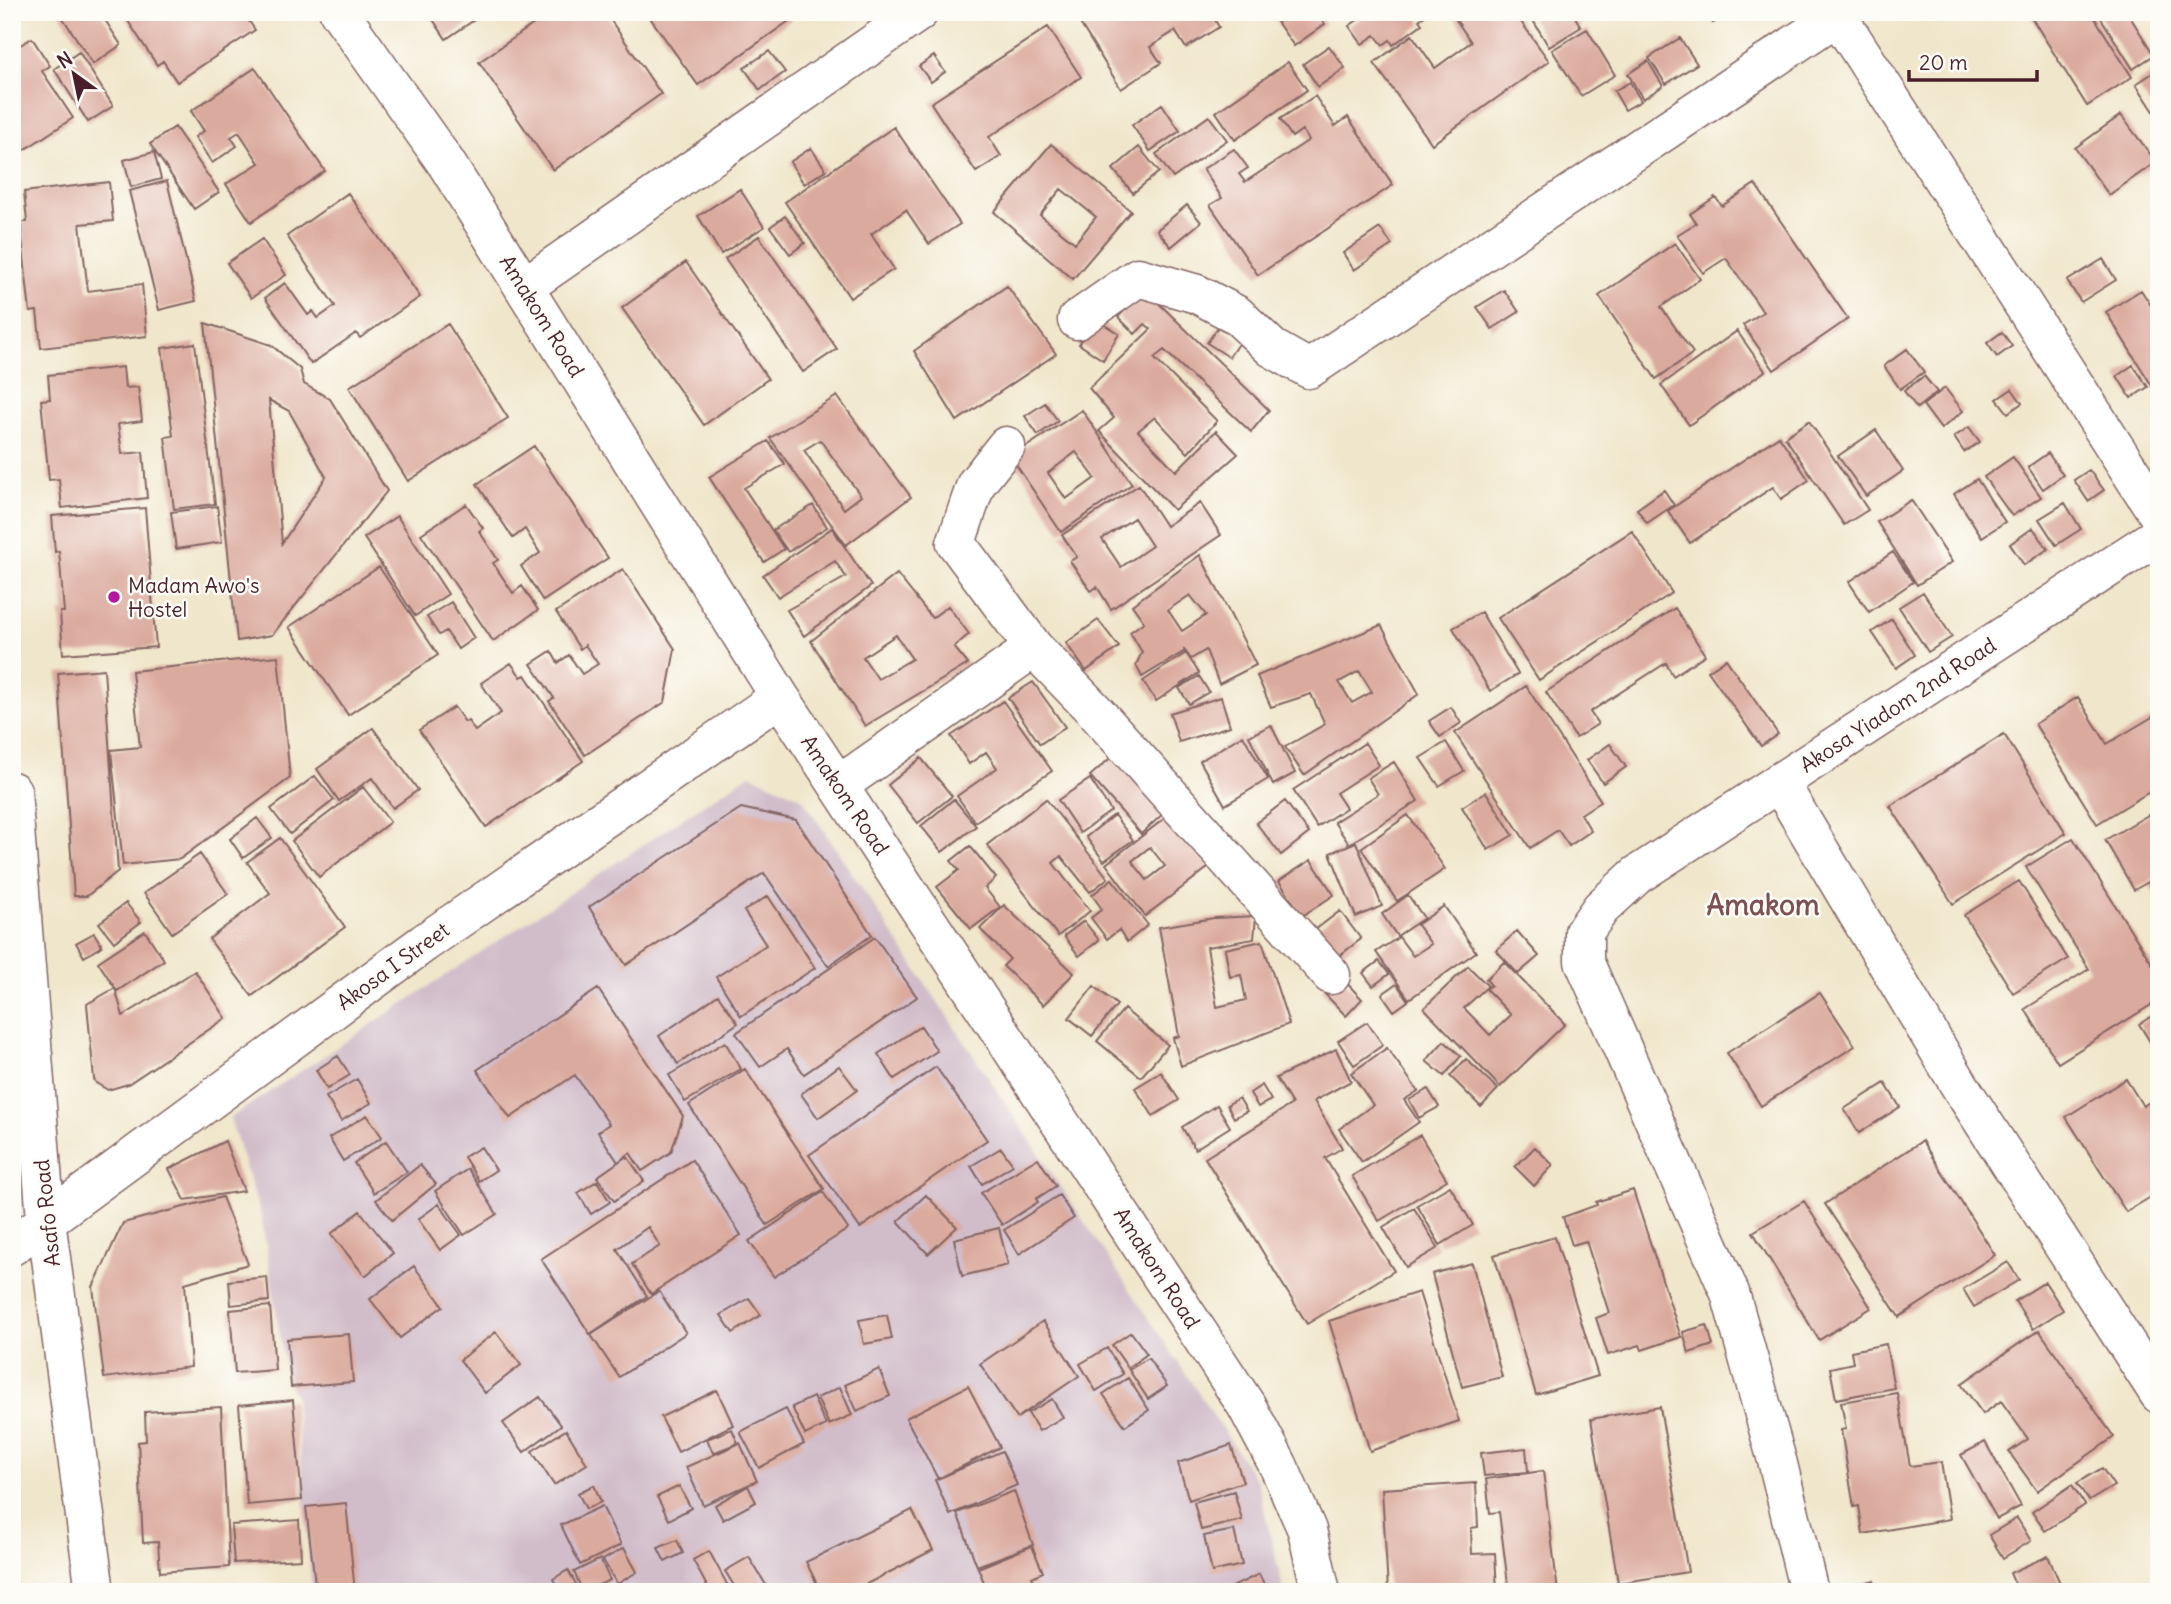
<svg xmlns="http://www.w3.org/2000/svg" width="2171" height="1604" viewBox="0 0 2171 1604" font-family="Delius,sans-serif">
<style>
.industrial{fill:#d1bdca}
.building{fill:#dbaa9e;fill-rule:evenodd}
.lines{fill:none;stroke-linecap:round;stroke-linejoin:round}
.minor-casing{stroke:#846563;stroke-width:41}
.minor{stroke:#fff;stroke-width:38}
.poi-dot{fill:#b5179e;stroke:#fdfcf7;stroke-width:2.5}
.labels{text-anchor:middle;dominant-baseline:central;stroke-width:5;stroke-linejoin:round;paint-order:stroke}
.street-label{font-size:21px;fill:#4a1f2b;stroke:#fdfcf7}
.poi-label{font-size:21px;fill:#4a1f2b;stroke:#fdfcf7;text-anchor:start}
.district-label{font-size:28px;font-weight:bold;fill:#7d5053;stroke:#fdfcf7}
</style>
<rect width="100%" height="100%" fill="#fdfcf7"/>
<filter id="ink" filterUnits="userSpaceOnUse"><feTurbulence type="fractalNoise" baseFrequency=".0143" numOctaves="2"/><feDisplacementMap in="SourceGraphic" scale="14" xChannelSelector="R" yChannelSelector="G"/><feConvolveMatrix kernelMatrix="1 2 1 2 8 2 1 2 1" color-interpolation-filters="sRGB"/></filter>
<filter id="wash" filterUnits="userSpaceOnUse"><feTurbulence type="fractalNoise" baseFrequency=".00686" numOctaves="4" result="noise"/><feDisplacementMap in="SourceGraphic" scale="28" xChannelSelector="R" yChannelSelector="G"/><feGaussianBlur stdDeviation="1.57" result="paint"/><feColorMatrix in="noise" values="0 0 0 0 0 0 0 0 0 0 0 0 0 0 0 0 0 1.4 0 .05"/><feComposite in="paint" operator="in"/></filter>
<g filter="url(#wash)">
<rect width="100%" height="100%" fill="#f0e6cb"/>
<path class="industrial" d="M750,774L802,798L1257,1481L1284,1592H312L295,1396L287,1382L262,1219L230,1118Z"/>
<g id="blocks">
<path class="building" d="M59,12H100L121,45L93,64Z
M122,12H243L255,30L177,82L163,61L157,65Z
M428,12H486L446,39Z
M551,12H605L661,94L553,170L479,62Z
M646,12H802L698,85Z
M1073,12H1210L1219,27L1186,48L1175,31L1150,47L1161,63L1121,89Z
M1270,12H1317L1325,24L1294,46Z
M1369,12H1430L1419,20L1422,24L1393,45L1390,40L1383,45L1375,35L1362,44L1349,26Z
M1454,12H1514L1549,61L1432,144L1374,63L1412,35L1435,68L1471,42L1452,14Z
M1528,12H1572L1581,27L1549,47Z
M1706,12H1730L1713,23Z
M2028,12H2091L2132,77L2087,106Z
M2097,12H2127L2154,55L2133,69Z
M1048,27L1081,77L989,137L1001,156L976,172L931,103Z
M1587,29L1615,75L1581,96L1552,50Z
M32,38L50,66L42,71L73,118L12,158V50Z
M1680,38L1697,64L1666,84L1649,58Z
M1329,46L1345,68L1318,87L1303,64Z
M769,51L785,72L760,90L744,68Z
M79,52L113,106L88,122L54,69Z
M934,56L945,72L931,82L919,66Z
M1648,61L1663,86L1643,99L1628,74Z
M1288,62L1307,90L1235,140L1216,112Z
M255,68L325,171L251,222L226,184L259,163L239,132L231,137L237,146L212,163L195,137L204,131L191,111Z
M2159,69V119L2136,84Z
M1630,82L1641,101L1625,110L1614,91Z
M1315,96L1335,126L1348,117L1393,185L1258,275L1210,205L1222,198L1203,169L1234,149L1248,168L1239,174L1245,182L1309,140L1302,130L1292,137L1280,119Z
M1162,104L1180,131L1150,151L1132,125Z
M2121,115L2156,162L2109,195L2075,148Z
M1209,116L1227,140L1173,178L1156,154Z
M175,127L219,192L194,209L150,144Z
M894,127L960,224L929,244L906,210L871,234L894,269L850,298L785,202Z
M1051,144L1131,211L1073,279L994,212ZM1061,189L1096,217L1075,243L1040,215Z
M1139,147L1159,172L1133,193L1113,169Z
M811,148L826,170L804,184L790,162Z
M154,152L161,179L131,187L124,160Z
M167,181L196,301L159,310L129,191Z
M109,182L113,221L80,224L88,291L142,284L147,336L41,348L37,311L30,312L20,222H27L24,192Z
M1755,184L1848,319L1774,370L1743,325L1763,312L1726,258L1703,273L1677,235L1696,223L1690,214L1715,197L1722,206Z
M740,189L764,227L721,254L698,216Z
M348,193L420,297L360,338L356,333L311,364L265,298L285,283L308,315L313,311L318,318L335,306L287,236Z
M1187,205L1201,222L1171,247L1157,230Z
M785,216L805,243L790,254L770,227Z
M1380,228L1392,245L1354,270L1343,253Z
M759,236L837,349L803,372L725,259Z
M262,239L286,275L251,298L227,263Z
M1675,243L1700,279L1661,307L1693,353L1656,379L1599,296Z
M2103,259L2116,280L2081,302L2067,281Z
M686,262L768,379L704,425L622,308Z
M1007,286L1056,354L957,421L914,351Z
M1145,290L1269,410L1251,432L1164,350L1154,358L1217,421L1188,453L1155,417L1138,431L1176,471L1216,431L1238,454L1174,510L1099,431L1114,418L1089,388L1151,329L1145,324L1135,334L1118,317Z
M1504,290L1519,312L1492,329L1477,307Z
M2141,290L2159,318V397L2106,312Z
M1096,319L1119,334L1103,360L1079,344Z
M205,323L271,345L300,369L304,384L330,399L387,491L272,635L237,641ZM269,400L289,411L326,477L282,543Z
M448,324L508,418L408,481L349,387Z
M1218,327L1240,341L1229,357L1207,343Z
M1737,331L1765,371L1689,425L1661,385Z
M2002,332L2012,346L1997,357L1987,343Z
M195,343L215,504L174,509L165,437L173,436L162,348Z
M1907,349L1924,372L1900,389L1884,366Z
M2133,365L2148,387L2131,398L2117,376Z
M123,367L125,388L138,387L142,421L118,424L122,454L143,452L147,498L62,508L59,479L49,480L41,400L50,399L48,375Z
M1924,376L1937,392L1917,408L1904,391Z
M1945,388L1963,411L1941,429L1923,405Z
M2012,389L2022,403L2008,413L1997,399Z
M837,396L911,497L846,545L770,438ZM820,440L861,496L844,509L804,450Z
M1045,403L1058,421L1038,435L1025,416Z
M1082,410L1132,484L1061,532L1011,457ZM1076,452L1095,478L1066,499L1048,473Z
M1809,421L1868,510L1844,525L1785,437Z
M1969,427L1980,442L1964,452L1954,437Z
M1876,430L1903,471L1866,496L1838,456Z
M1779,436L1809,480L1781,499L1773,487L1690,543L1668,511Z
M768,441L785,464L744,488L784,549L764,562L709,477Z
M534,446L608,558L543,601L521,566L540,553L525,529L513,538L477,484Z
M2048,453L2063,475L2043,489L2028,467Z
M2013,457L2041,497L2012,516L1984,477Z
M2089,470L2104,490L2088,501L2074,480Z
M1977,479L2005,522L1982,537L1954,494Z
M1139,485L1166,526L1200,503L1221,535L1111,609L1097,587L1091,591L1070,561L1077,557L1062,535ZM1134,518L1152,546L1121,567L1102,539Z
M1664,490L1674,505L1647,523L1637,509Z
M1911,500L1952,562L1917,585L1877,522Z
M2065,503L2081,529L2056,545L2039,519Z
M466,504L483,528L479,531L498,560L493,563L513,593L522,586L538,610L493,641L421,534Z
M813,505L827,527L788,552L773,530Z
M217,506L222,542L176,549L171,512Z
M145,508L156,647L63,654L60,612H64L59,551L55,552L52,516Z
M397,516L448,594L415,616L364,538Z
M832,528L871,586L804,636L787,610L846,577L835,561L778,597L763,575Z
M2033,528L2048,549L2024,565L2010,544Z
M1632,531L1672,593L1539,680L1498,618Z
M1893,552L1913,582L1869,612L1849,582Z
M1200,555L1256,665L1219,684L1206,650L1191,659L1183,648L1185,651L1142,677L1136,665L1142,652L1130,632L1144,622L1132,605ZM1190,595L1206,615L1182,631L1168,610Z
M379,567L438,655L348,715L289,627Z
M623,569L675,649L665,702L585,755L549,701L554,698L531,664L551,651L558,663L569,655L582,674L598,664L585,645L580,649L556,612Z
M897,574L932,618L948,606L969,634L954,647L968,664L865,726L811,641ZM896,635L912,659L878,679L863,657Z
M1923,592L1952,637L1928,652L1899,607Z
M451,602L474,638L458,649L446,631L439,635L427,617Z
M1675,608L1705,655L1673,676L1666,663L1590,712L1598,724L1576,738L1546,692Z
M1481,612L1518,674L1490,691L1453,628Z
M1892,619L1915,655L1896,668L1872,632Z
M1098,620L1119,647L1086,671L1066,643Z
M1381,625L1419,694L1304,775L1285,747L1325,724L1311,694L1271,707L1257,676ZM1359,671L1372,692L1352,703L1339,682Z
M1186,653L1199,673L1156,701L1143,681Z
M278,656L290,778L180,859L123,865L111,750L140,747L132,671Z
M1726,659L1778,734L1761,746L1708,671Z
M511,663L521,677L525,675L583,761L486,827L419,730L454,707L465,722L468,721L475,731L501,713L481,683Z
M104,669L118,871L87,896H74L58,673Z
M1199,676L1209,692L1189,704L1179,688Z
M1033,682L1065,727L1040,744L1008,698Z
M1526,686L1601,801L1581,814L1591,831L1569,846L1558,830L1530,848L1455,733Z
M1221,697L1230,726L1179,742L1170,713Z
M2078,697L2107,744L2159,713V786L2097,824L2035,724Z
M1003,701L1052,771L975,822L957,796L997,768L986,752L969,764L951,736Z
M1451,707L1461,723L1440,737L1429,721Z
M1271,725L1295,773L1273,785L1249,736Z
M373,728L418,790L393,808L372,778L339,801L317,769Z
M2004,734L2066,833L1953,904L1890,806Z
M1243,735L1268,779L1225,805L1200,761Z
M1446,742L1464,771L1439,786L1420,758Z
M1365,743L1379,765L1336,793L1346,808L1317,827L1293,790Z
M1610,744L1626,767L1603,783L1587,760Z
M1116,753L1166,811L1141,834L1090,776Z
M921,758L952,796L918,823L888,785Z
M1394,762L1418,801L1349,844L1334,822L1378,794L1368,778Z
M315,776L334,800L290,834L271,809Z
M1090,779L1111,811L1080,833L1058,800Z
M363,787L390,822L319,877L292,841Z
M1486,792L1513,835L1488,850L1462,807Z
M2159,796V876L2134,890L2105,840L2155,811L2150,802Z
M954,799L976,826L942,852L921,826Z
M1046,799L1108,878L1090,892L1061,856L1053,863L1090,911L1058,936L987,845Z
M1285,801L1309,833L1281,855L1256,823Z
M741,808L796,820L872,935L828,966L764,873L626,965L589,907Z
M1114,815L1133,840L1104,861L1086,837Z
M1169,815L1209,867L1145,916L1106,864ZM1150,847L1165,866L1147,880L1132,861Z
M1408,815L1445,869L1397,901L1361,848Z
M257,818L272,838L243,858L230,839Z
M280,838L345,927L252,996L209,939L270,893L247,862Z
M2073,838L2159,975V1000L2058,1063L2025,1009L2089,969L2026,867Z
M1356,842L1382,906L1356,917L1330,853Z
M970,846L996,878L985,888L1000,907L971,929L937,887L959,870L951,861Z
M200,854L228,894L172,933L144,893Z
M1311,860L1334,895L1302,916L1279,881Z
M1112,879L1148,925L1127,942L1119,930L1107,939L1091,918L1102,909L1092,895Z
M2159,879V901L2149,884Z
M2019,881L2068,959L2013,993L1964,915Z
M1408,895L1424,918L1397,936L1382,914Z
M768,896L815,968L741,1016L716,977L766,945L744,911Z
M126,903L141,922L114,942L99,923Z
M1004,905L1074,973L1043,1005L1003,966L1010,959L980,929Z
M1444,906L1476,952L1409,999L1376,952L1399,937L1413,956L1431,944L1417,925Z
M1340,911L1361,939L1336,958L1315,930Z
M1256,916L1254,939L1207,947L1217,1007L1246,1000L1241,975L1230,977L1225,949L1262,941L1289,1024L1181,1066L1173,1038L1179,1036L1159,927L1214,918Z
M1084,921L1099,940L1079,956L1064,936Z
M145,931L164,960L117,991L115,988L123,1016L195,971L226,1018L128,1084L108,1090L96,1083L94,1079L87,1004L115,988L98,962Z
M1517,931L1539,956L1518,974L1496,950Z
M94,933L102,946L84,957L76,943Z
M875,937L917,997L804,1074L787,1049L760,1067L736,1033Z
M1379,961L1389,974L1373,986L1363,973Z
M1504,962L1565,1024L1500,1087L1424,1008L1468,966L1488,986L1464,1008L1490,1035L1511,1015L1486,989L1491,985L1486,979Z
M1338,974L1362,999L1346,1016L1321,990Z
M1397,984L1408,1001L1394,1011L1382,994Z
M1094,986L1117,1005L1092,1036L1069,1018Z
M598,989L683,1116L671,1152L642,1171L630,1153L618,1162L598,1132L609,1124L575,1075L510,1118L477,1070Z
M1820,993L1855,1046L1761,1106L1727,1053Z
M718,995L738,1023L678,1064L659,1036Z
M1124,1009L1168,1045L1141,1077L1097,1041Z
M2159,1012V1056L2139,1024Z
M1367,1022L1383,1045L1354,1065L1338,1041Z
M921,1026L937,1051L894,1079L878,1054Z
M1444,1041L1461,1056L1444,1076L1426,1061Z
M725,1042L741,1069L685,1102L669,1075Z
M1387,1048L1418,1091L1404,1100L1419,1122L1362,1162L1339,1129L1373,1105L1351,1073Z
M1336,1049L1351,1081L1314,1101L1342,1148L1325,1158L1394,1271L1307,1324L1205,1158L1292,1104L1276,1078Z
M338,1056L350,1075L327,1089L316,1070Z
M1466,1059L1498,1089L1481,1107L1450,1076Z
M839,1066L857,1090L818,1118L801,1094Z
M936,1067L987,1140L860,1228L809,1155Z
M745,1069L824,1189L767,1225L689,1105Z
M1161,1072L1179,1100L1153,1116L1135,1088Z
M357,1079L371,1103L341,1121L326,1097Z
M2126,1079L2143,1106L2159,1096V1192L2126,1212L2066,1117Z
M1885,1083L1900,1107L1859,1133L1844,1109Z
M1262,1085L1271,1100L1258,1107L1250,1093Z
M1428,1089L1439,1107L1419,1118L1409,1100Z
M1239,1098L1247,1111L1234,1118L1227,1105Z
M1217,1105L1230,1127L1195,1149L1182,1127Z
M367,1115L382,1137L343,1161L329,1138Z
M1420,1135L1447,1180L1379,1221L1352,1176Z
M225,1141L244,1191L185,1200L169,1169Z
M386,1141L407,1172L374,1193L354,1163Z
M1922,1141L1995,1255L1899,1317L1825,1204Z
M481,1147L496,1170L479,1181L464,1157Z
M1535,1147L1553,1165L1534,1186L1515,1167Z
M1001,1148L1013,1165L982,1184L971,1166Z
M627,1156L644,1181L614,1201L597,1177Z
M1038,1158L1056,1186L1036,1199L1038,1202L1002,1225L981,1193Z
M692,1160L741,1235L651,1294L632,1264L660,1246L648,1227L617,1249L647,1296L590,1334L541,1259Z
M420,1165L436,1184L392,1220L376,1200Z
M468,1169L497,1214L464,1235L435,1191Z
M597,1181L610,1202L591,1214L578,1193Z
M1450,1186L1473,1225L1440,1245L1417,1205Z
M1633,1190L1681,1337L1642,1350L1640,1345L1608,1355L1596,1318L1609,1313L1586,1241L1572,1245L1563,1217L1597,1205L1596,1202Z
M823,1192L848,1229L774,1277L749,1241Z
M926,1195L957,1227L928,1254L898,1221Z
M1059,1195L1074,1218L1019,1254L1004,1230Z
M222,1197L248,1264L185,1283L191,1367L104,1378L93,1287L123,1223Z
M1804,1201L1871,1308L1819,1340L1753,1232Z
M439,1204L461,1235L440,1250L418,1219Z
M1414,1208L1438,1248L1406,1267L1383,1227Z
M360,1211L393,1253L365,1276L331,1234Z
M999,1228L1008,1265L962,1276L954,1239Z
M1555,1237L1598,1376L1536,1395L1494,1255Z
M2008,1262L2019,1280L1974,1307L1963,1289Z
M1472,1263L1502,1377L1462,1387L1432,1274Z
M414,1266L443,1306L400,1338L370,1299Z
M267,1277L269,1301L231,1305L229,1281Z
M2045,1282L2063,1310L2033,1329L2015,1301Z
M659,1291L686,1333L619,1377L591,1335Z
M1419,1292L1459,1421L1370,1451L1329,1321Z
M749,1298L761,1315L733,1333L721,1315Z
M270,1306L275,1370L235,1373L230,1310Z
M887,1315L892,1339L864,1344L859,1320Z
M1043,1321L1079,1376L1017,1418L980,1364Z
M1707,1325L1713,1345L1689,1353L1683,1332Z
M2039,1330L2114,1437L2037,1491L2009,1452L2028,1439L2001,1401L1983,1414L1961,1384Z
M496,1332L521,1365L485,1393L460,1360Z
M1131,1332L1147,1354L1128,1368L1112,1345Z
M349,1334L353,1382L291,1387L287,1339Z
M1886,1344L1894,1388L1836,1399L1830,1368L1853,1363L1851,1351Z
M1107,1348L1123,1374L1096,1391L1080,1364Z
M1148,1358L1167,1386L1148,1399L1129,1370Z
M879,1369L890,1396L857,1411L845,1385Z
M1128,1378L1149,1410L1125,1426L1103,1394Z
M968,1386L1000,1447L938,1479L906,1418Z
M840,1387L852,1415L829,1425L817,1398Z
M717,1390L733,1425L678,1452L661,1417Z
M1897,1393L1910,1466L1941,1462L1950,1519L1863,1534L1859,1506L1854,1507L1841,1430L1846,1429L1841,1402Z
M540,1397L561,1425L524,1452L503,1423Z
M813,1397L826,1425L805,1435L792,1407Z
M1052,1399L1063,1417L1039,1431L1028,1413Z
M293,1400L302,1500L247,1505L239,1405Z
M221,1407L229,1567L160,1572L158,1542L143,1543L138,1442L146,1441L145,1412Z
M1660,1407L1688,1572L1618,1583L1591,1419Z
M786,1409L804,1444L759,1468L740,1432Z
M732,1429L738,1443L713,1453L707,1439Z
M566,1430L587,1464L554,1485L532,1451Z
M1985,1442L2021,1506L1997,1519L1961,1455Z
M740,1443L757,1481L703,1505L686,1467Z
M1231,1445L1243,1482L1189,1500L1178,1463Z
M1526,1448L1528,1472L1484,1476L1481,1453Z
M1002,1451L1017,1485L950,1515L935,1480Z
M2102,1468L2114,1486L2089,1501L2077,1483Z
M1543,1471L1558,1592H1509L1499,1512L1490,1513L1486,1479Z
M1476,1483L1478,1527L1471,1528L1472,1554L1495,1553L1497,1592H1420L1419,1588L1388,1590L1382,1489Z
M594,1485L601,1502L586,1509L578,1493Z
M2072,1485L2085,1505L2045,1531L2032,1512Z
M679,1486L691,1508L669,1520L657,1497Z
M748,1486L756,1502L723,1520L715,1505Z
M1014,1491L1033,1545L977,1566L957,1513Z
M1234,1491L1242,1520L1201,1530L1194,1502Z
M346,1503L355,1592H316L306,1507Z
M602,1506L621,1545L580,1565L561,1525Z
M912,1510L933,1550L851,1592H821L806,1562Z
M2017,1518L2031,1541L2003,1558L1989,1535Z
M299,1520L301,1559L234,1563L231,1525Z
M1234,1530L1242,1565L1212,1572L1204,1536Z
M677,1540L683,1553L665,1562L658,1548Z
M1032,1546L1043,1572L1032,1577L1039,1592H988L978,1568Z
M12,1548H14L17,1592H12Z
M624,1548L637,1572L617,1584L603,1560Z
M709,1551L727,1584L713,1592H710L693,1560Z
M2048,1556L2064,1592H2018L2010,1573Z
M749,1557L769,1590L766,1592H738L725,1571Z
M600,1559L610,1580L583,1592L574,1572Z
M568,1570L580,1591L578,1592H560L553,1579Z
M1259,1574L1268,1592H1227L1226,1590Z
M1874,1580L1877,1592H1845L1844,1589Z"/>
</g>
</g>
<g filter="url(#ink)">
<use href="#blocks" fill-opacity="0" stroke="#846563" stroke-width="2"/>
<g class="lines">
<defs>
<path id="minor" d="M339,12L446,163L780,697L1246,1405L1278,1465L1307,1530L1321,1592
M1835,12L2159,516
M524,287L919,12
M1077,320L1138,277L1197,294L1237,315L1272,348L1309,369L1843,12
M1006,446L976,484L956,543L1034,648L1093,709L1331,975
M1779,782L1960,1086L2159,1394
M839,785L1034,648
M12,791L46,1220L95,1592
M12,1246L424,943L780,697
M1809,1592L1778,1464L1730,1293L1584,961V932L1601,908L1637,875L2159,535"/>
</defs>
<use href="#minor" class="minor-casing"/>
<use href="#minor" class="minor"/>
</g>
</g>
<circle class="poi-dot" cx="114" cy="597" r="7"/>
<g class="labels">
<g class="street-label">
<text transform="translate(542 316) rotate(58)">Amakom Road</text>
<text transform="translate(1898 705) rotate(-33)">Akosa Yiadom 2nd Road</text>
<text transform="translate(845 795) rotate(56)">Amakom Road</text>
<text transform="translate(393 966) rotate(-36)">Akosa I Street</text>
<text transform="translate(47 1213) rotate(-96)">Asafo Road</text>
<text transform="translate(1157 1268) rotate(57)">Amakom Road</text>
</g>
<g class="poi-label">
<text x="128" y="585">Madam Awo's<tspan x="128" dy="24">Hostel</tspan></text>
</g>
<g class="district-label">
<text x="1763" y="905">Amakom</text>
</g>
</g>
<rect width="2171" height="1604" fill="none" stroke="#fdfcf7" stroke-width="42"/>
<g transform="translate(74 74) rotate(327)" stroke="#fdfcf7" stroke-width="5" paint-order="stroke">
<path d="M0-5L12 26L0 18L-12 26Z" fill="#4a1f2b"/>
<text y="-10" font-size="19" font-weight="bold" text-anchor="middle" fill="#4a1f2b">N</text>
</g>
<path d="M1909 70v10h128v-10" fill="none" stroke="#4a1f2b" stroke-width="3.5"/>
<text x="1919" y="70" font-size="21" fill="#4a1f2b" stroke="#fdfcf7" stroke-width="5" paint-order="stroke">20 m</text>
</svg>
